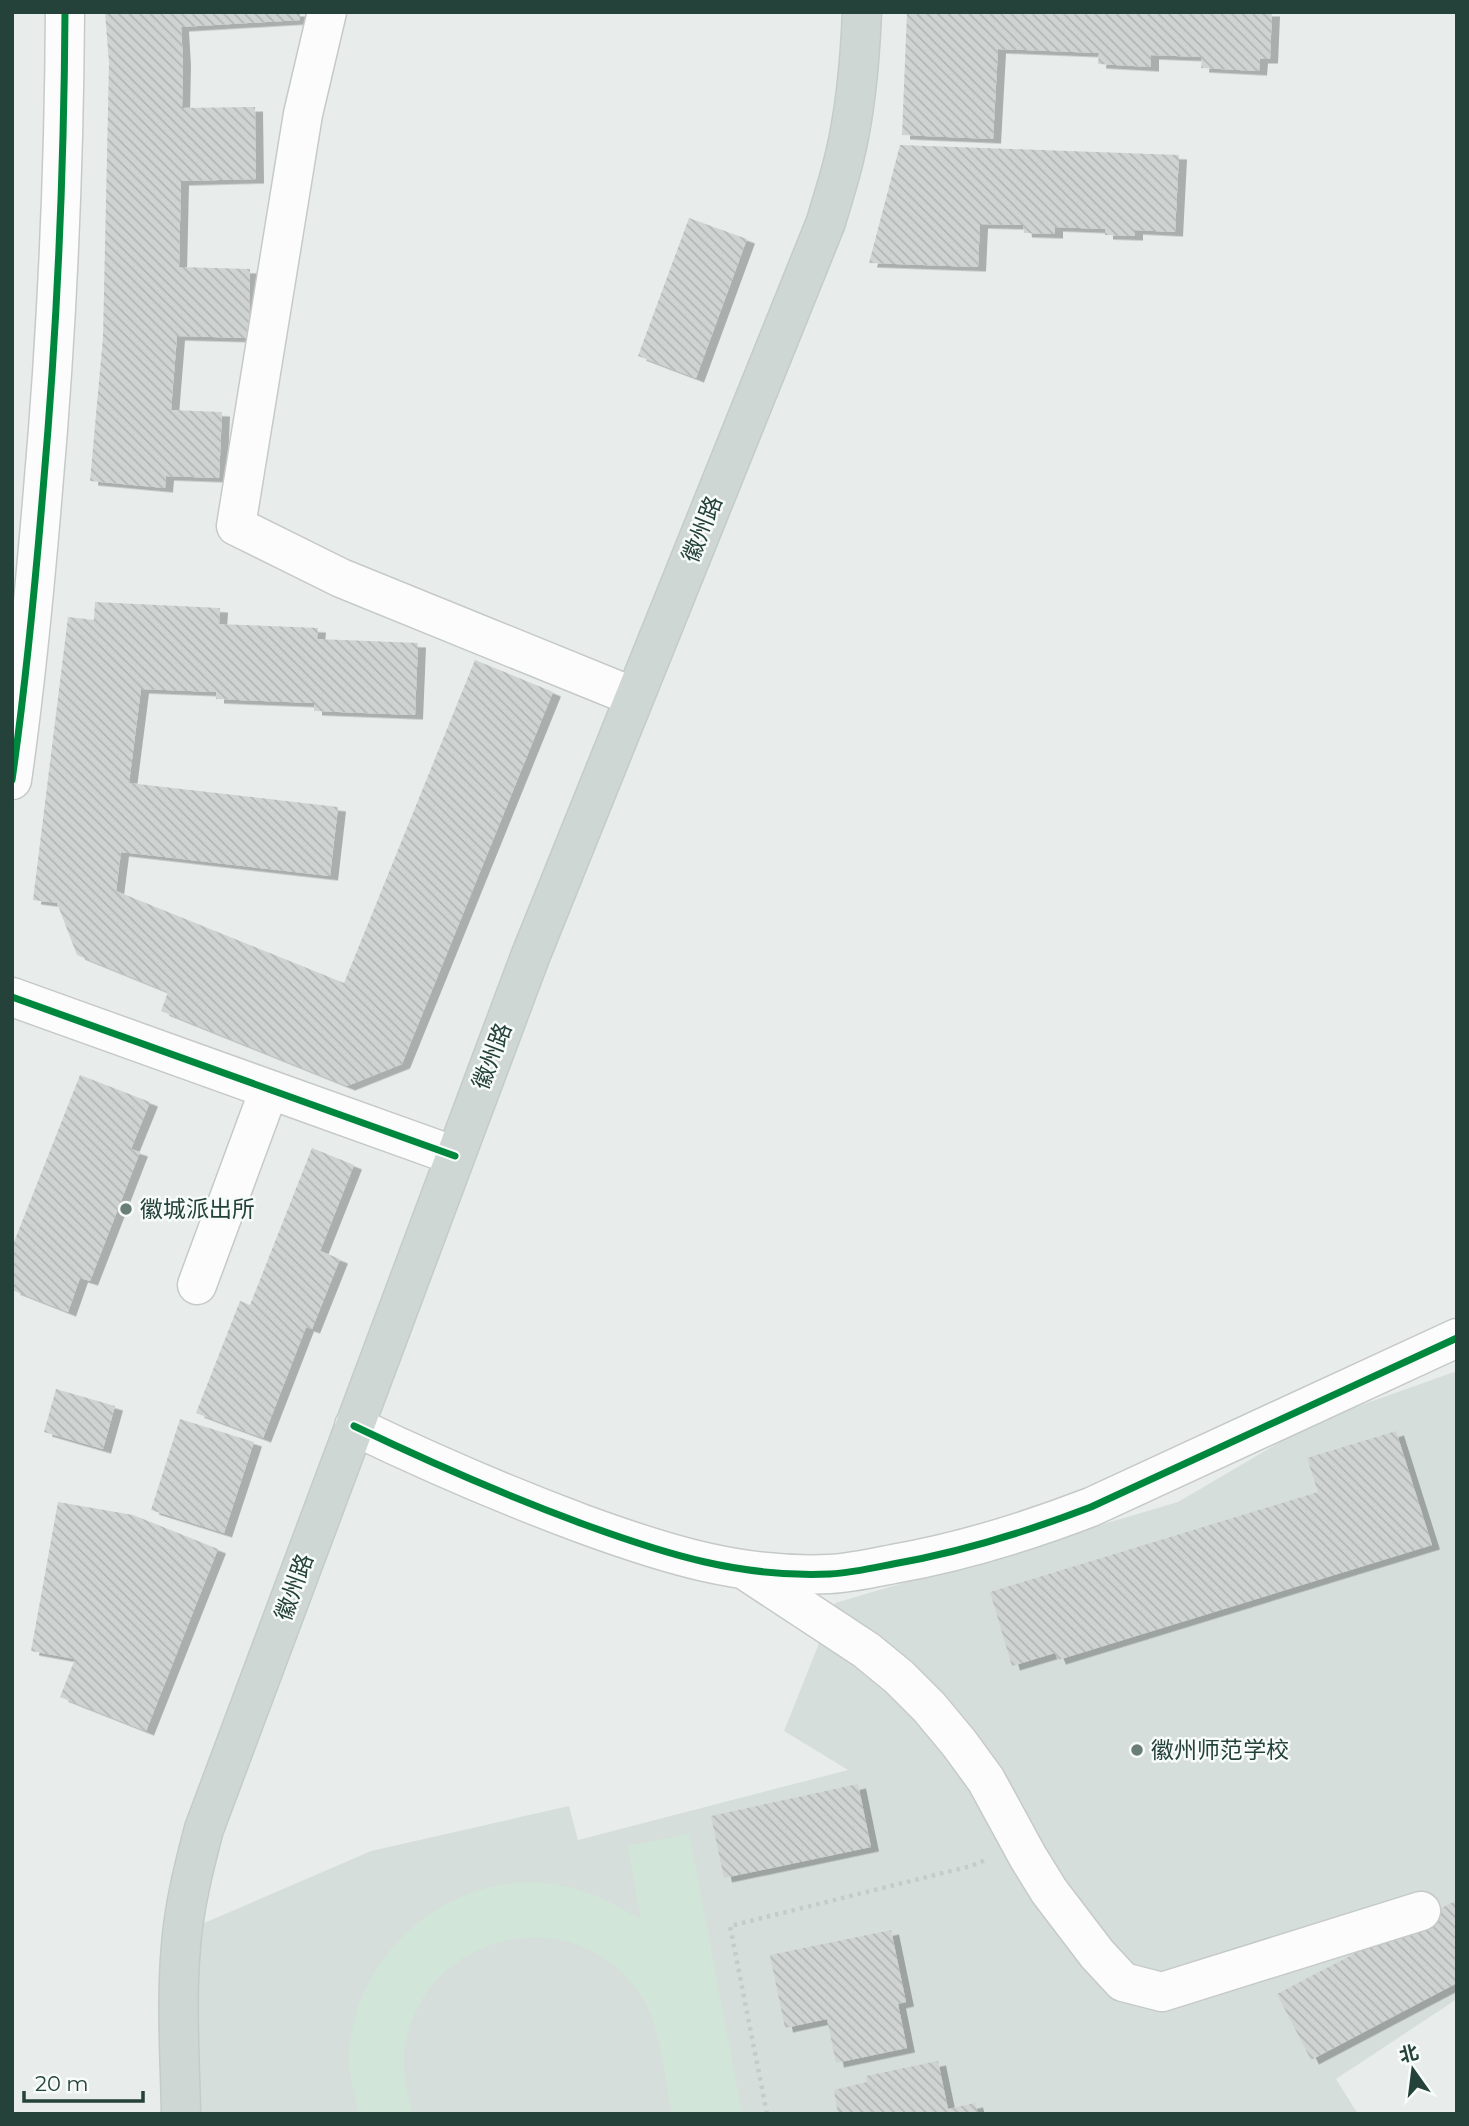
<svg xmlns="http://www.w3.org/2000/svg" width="1469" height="2126" viewBox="0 0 1469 2126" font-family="Montserrat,'Noto Sans SC',sans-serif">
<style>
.built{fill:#d6dedb}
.pitch{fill:#d1e6d8}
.building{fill:url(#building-back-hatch);filter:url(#shadow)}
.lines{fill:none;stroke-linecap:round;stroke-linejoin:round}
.minor-casing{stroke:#c5cac8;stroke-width:41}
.major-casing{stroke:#c3ccc9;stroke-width:41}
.path{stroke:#c3ccca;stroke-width:4.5;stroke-dasharray:3.5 5;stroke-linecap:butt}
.minor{stroke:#fcfcfc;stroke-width:38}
.major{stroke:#cfd7d5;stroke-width:38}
.cycleway-casing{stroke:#f7fbf9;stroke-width:11}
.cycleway{stroke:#00873e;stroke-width:7}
.poi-dot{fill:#697e78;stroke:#f7fbf9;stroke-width:2.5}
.labels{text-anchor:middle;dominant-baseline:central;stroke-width:5;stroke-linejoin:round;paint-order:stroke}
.street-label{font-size:23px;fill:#24423a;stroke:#f7fbf9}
.poi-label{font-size:23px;fill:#24423a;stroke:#f7fbf9;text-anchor:start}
</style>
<defs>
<pattern id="building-back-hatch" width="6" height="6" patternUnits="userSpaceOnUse" patternTransform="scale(1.75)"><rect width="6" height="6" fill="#cfd4d2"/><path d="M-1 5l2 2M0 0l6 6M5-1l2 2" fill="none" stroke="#b2b7b5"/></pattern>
<filter id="shadow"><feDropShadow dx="8" dy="4.5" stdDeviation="0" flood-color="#0004"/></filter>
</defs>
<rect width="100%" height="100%" fill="#e8edeb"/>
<path class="built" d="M1457,1371V1999L1336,2079L1358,2114H196L195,1927L371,1851L569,1806L578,1840L848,1770L784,1731L835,1603L1178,1502L1316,1421Z"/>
<path class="pitch" d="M689,1834L742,2114H672C665,2078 661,2025 641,1995C579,1900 430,1928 406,2040C400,2065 407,2089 412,2114H359C356,2096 348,2074 349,2056C354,1952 453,1867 558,1885C589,1890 614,1904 641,1920L628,1846Z"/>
<path class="building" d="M105,12H300V20L181,27L183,61L182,108L255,107L256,179L181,181L179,267L250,269L249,338L177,336L171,410L222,412L219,478L166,476L165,488L90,481L103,337L109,63Z
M907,12H1272L1270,59H1260L1259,71L1201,68L1202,57L1151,55V67L1098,64L1099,53L998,49L993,139L902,135Z
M900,145L1179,155L1175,232L1135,230V236L1105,235V229L1055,227V234L1024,233L1023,225L980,224L978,267L869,263Z
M689,218L747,239L696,378L638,356Z
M95,602L220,608L219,624L318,628L317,639L418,643L415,715L314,711V703L216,699V692L141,689L129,783L338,807L330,876L121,852L116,891L344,983L475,660L553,692L402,1064L347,1086L161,1011L168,992L77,955L57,903L33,900L68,617L94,620Z
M80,1075L150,1102L131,1149L140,1152L90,1281L80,1278L68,1312L12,1290V1247Z
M312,1148L354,1165L320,1251L340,1259L312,1329L306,1327L263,1438L196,1413L240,1301L250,1305Z
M56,1389L115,1406L103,1449L44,1432Z
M180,1419L254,1442L224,1533L151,1510Z
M1396,1431L1432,1545L1058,1660L1055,1653L1012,1666L990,1592L1318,1492L1307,1458Z
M58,1502L133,1515L218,1549L146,1731L60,1697L75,1659L31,1651Z
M858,1784L871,1847L724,1878L711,1816Z
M1457,1900V1983L1311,2060L1277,1994Z
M891,1930L906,2002L898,2004L907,2048L836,2063L827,2019L785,2028L770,1955Z
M938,2061L948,2109L975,2103L978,2114H838L834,2090L867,2082L866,2076Z"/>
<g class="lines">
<defs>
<path id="minor" d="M327,12L303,114L236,526L341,578L634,697
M12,780C26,683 35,587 43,490C57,331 64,172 65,12
M12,997L455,1156
M197,1285L269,1090
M354,1426C429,1462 505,1495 583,1524C665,1554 741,1578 830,1574C851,1573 873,1568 893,1564C962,1552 1026,1532 1091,1507L1457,1338
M746,1571L866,1650L899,1677L929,1707L959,1743L986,1780L1028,1857L1049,1891L1097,1954L1123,1982L1162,1992L1421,1911"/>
<path id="major" d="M181,2114C180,2058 176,2001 181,1946C184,1906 194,1867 204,1829L530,957L826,222C832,201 839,180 844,159C856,111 860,61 862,12"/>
</defs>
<use href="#minor" class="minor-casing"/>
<use href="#major" class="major-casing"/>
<path class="path" d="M767,2114L730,1926L971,1866L985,1860"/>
<use href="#minor" class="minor"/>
<use href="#major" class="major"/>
<defs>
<path id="cycleway" d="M12,780C26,683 35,587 43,490C57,331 64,172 65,12
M12,997L455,1156
M354,1426C429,1462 505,1495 583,1524C665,1554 741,1578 830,1574C851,1573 873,1568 893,1564C962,1552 1026,1532 1091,1507L1457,1338"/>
</defs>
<use href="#cycleway" class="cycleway-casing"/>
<use href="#cycleway" class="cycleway"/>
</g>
<g class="poi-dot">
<circle cx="126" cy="1209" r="7"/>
<circle cx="1137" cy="1750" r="7"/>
</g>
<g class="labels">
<g class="street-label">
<text transform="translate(702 529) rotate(-68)">徽州路</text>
<text transform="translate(492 1056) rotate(-69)">徽州路</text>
<text transform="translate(294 1587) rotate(-70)">徽州路</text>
</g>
<g class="poi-label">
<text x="140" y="1209">徽城派出所</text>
<text x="1151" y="1750">徽州师范学校</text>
</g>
</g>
<rect width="1469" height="2126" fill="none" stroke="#24423a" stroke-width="28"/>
<g transform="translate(1413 2070) rotate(346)" stroke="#f7fbf9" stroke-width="5" paint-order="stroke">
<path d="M0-5L12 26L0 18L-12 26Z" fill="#24423a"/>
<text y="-10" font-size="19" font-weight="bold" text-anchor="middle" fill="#24423a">北</text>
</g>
<path d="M24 2091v10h119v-10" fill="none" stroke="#24423a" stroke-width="3.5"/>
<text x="35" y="2091" font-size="21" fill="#24423a" stroke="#f7fbf9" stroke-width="5" paint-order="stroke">20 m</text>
</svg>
